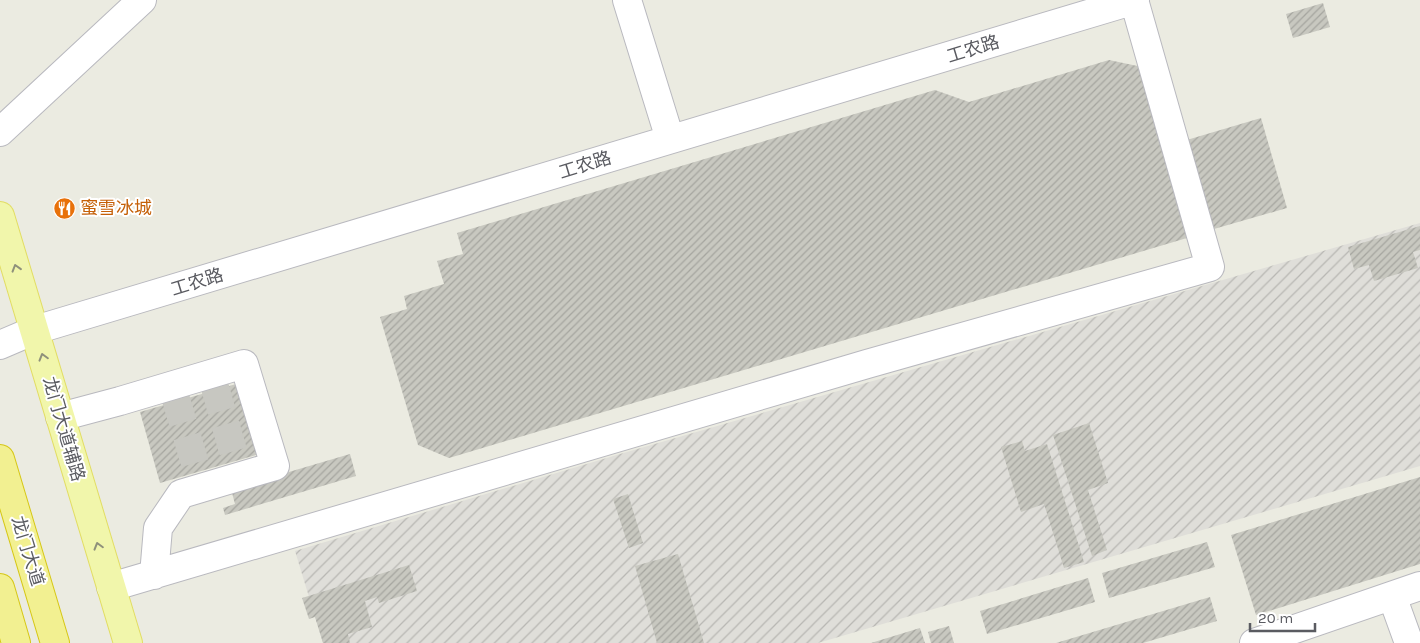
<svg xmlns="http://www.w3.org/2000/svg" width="1420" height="643" viewBox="0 0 1420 643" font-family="Karla,'Noto Sans SC',sans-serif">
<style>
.industrial{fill:url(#industrial-furrows)}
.building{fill:url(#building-hatch)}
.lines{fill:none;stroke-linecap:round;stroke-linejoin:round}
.minor-tunnel{stroke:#c7c7c1;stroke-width:28;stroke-dasharray:28 14;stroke-linecap:butt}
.minor-casing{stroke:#b9b9bf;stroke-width:30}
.major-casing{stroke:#e2dd63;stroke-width:30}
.highway-casing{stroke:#d6c716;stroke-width:30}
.minor{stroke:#fff;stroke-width:28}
.major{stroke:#f1f6ab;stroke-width:28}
.highway{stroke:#f2f091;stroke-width:28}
.oneway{stroke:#8f917b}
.labels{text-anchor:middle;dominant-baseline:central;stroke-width:4;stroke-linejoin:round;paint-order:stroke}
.street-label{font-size:18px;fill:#5a5b61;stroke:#fff}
.food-label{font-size:18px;fill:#c56008;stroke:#fff;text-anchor:start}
</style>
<defs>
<pattern id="industrial-furrows" width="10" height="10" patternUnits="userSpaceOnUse" patternTransform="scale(1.25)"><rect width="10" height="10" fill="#dfded9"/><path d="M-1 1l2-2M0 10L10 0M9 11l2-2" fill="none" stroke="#b8b7b3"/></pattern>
<pattern id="building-hatch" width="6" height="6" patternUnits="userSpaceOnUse" patternTransform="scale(1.25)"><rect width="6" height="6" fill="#c8c8c0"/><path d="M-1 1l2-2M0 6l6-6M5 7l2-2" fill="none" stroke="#a5a59f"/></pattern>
</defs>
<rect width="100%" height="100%" fill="#ebebe1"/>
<path class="industrial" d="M1420,223V466L818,643H323L295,551L620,454Z"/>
<path class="building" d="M1323,3L1330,27L1293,38L1286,14Z
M1109,60L1147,68L1197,235L449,458L418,445L380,317L407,309L404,296L444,284L437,261L463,254L457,233L935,90L969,102Z
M1261,118L1287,208L1207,231L1180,142Z
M1420,226V250L1413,252L1418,268L1374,281L1369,265L1354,269L1348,247Z
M243,382L263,453L160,483L140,412Z
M1089,423L1108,483L1088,490L1107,550L1092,556L1053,435Z
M1022,441L1025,451L1047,444L1084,562L1064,568L1044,504L1021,512L1001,447Z
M350,454L356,476L225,515L223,508L235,504L231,489Z
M1420,477V564L1256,615L1231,535Z
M628,494L643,543L629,548L613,499Z
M1207,542L1215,567L1109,598L1102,573Z
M678,554L704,643H657L635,566Z
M409,565L417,591L379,603L377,597L365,601L372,627L348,634L350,643H323L315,617L309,619L302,598Z
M1088,578L1095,602L987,634L980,611Z
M1210,597L1217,621L1143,643H1056Z
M949,626L954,643H931L928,632Z
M920,628L925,643H871Z"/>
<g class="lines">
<path class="minor-tunnel" d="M214,384L237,465
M175,396L199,477"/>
<defs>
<path id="minor" d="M627,0L670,139
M0,132L142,0
M0,345L35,330L1135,0
M60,417L120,401L244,364L275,466L181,494L158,528L154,575
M111,587L867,364L1210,267L1134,0
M1392,596L1409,643
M1254,643L1420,586"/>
<path id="major" d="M0,216L128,643"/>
<path id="highway" d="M0,459L55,643
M0,588L16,643"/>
</defs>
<use href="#minor" class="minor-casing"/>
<use href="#major" class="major-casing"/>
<use href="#highway" class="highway-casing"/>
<use href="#minor" class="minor"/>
<use href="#major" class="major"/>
<use href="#highway" class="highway"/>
</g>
<defs><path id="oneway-chevron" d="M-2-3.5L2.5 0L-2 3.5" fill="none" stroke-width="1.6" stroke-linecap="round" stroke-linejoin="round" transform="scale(1.25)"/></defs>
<g class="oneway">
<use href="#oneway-chevron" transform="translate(16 268) rotate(-107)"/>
<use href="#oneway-chevron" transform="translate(43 357) rotate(-106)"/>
<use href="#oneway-chevron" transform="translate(98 546) rotate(-106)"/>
</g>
<defs>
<symbol id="restaurant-disc" viewBox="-11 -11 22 22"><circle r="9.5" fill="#e8710a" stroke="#fff"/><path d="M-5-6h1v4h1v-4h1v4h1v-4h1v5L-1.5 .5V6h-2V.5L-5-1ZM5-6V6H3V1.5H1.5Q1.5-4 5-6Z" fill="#fff"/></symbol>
</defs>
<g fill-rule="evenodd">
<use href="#restaurant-disc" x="52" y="196" width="25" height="25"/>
</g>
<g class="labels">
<g class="street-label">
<text transform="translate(973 49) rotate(-17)">工农路</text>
<text transform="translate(585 165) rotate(-17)">工农路</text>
<text transform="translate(197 282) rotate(-17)">工农路</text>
<text transform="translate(64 429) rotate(74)">龙门大道辅路</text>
<text transform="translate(28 551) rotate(73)">龙门大道</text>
</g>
<g class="food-label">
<text x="80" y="208">蜜雪冰城</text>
</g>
</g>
<path d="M1250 623v8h65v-8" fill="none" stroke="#5a5b61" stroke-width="2.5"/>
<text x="1258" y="623" font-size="15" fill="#5a5b61" stroke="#ffffff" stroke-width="4" paint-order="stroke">20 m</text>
</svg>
